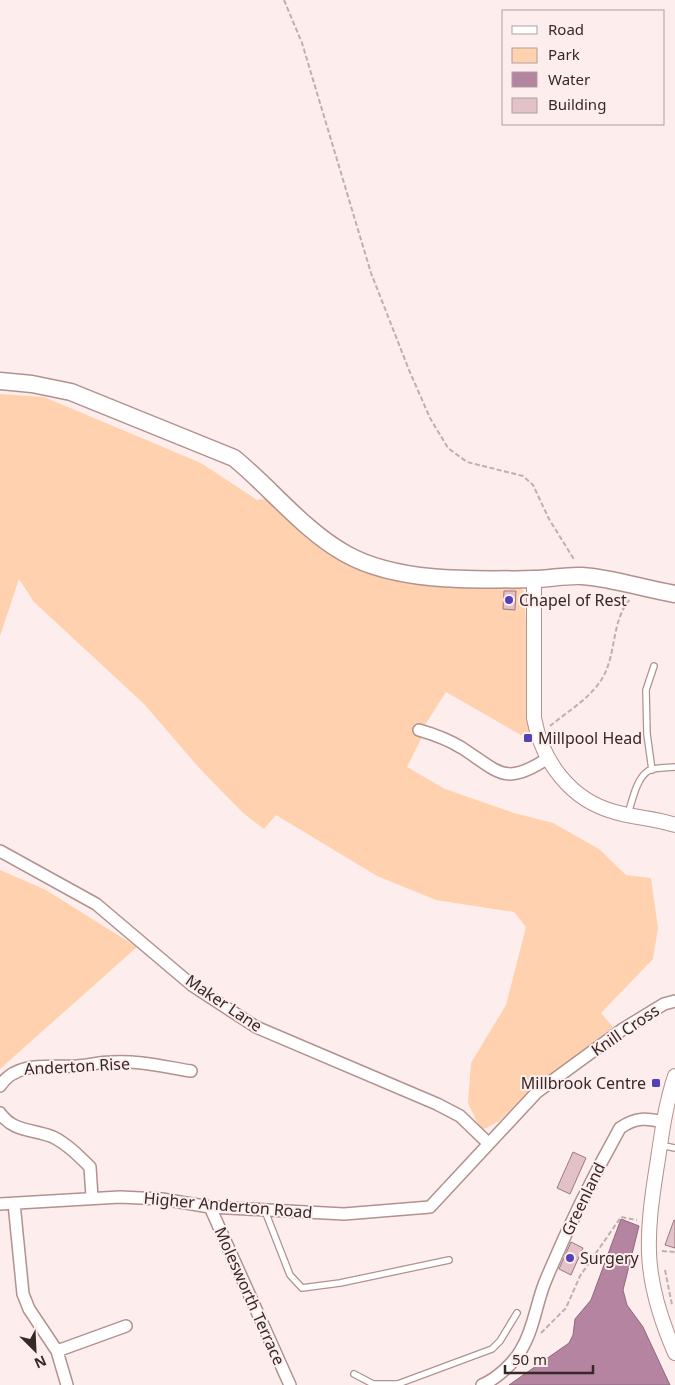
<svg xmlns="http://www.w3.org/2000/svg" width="675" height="1385" viewBox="0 0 675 1385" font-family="'Noto Sans',sans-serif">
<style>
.green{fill:#ffd1ae}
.water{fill:#b484a1;stroke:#8e687d}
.building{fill:#e3c1c9;stroke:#987981}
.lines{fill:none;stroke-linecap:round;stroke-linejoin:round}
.service-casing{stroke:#b2918f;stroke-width:8}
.minor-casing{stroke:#b2918f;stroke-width:14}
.tertiary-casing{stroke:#b2918f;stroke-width:16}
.secondary-casing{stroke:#b2918f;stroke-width:19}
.path{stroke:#bfb0b0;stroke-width:2;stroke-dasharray:5 2.5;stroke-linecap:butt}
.service{stroke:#fff;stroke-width:5.5}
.minor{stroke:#fff;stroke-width:11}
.tertiary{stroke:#fff;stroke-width:14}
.secondary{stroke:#fff;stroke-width:16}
.poi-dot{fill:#5441b8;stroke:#fdeeed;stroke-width:2}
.labels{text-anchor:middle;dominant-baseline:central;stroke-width:4;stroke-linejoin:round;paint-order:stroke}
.poi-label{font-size:16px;fill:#362828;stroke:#fdeeed;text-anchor:start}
.street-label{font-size:16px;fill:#362828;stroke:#fdeeed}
</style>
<rect width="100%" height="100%" fill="#fdeeed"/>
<path class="green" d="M0,394L44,397L201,463L257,500L266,499C288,518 308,540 333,556C389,591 456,585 519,586L524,591L529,669V735L526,738L446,692L425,725L421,739L407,767L445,789L514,813L553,823L599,849L626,875L651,878L658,928L653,959L601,1013L613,1027L537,1085L499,1121L481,1131L468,1103L471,1063L506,1005L526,927L514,912L436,900L377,876L276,815L264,829L243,813L200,769L144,704L34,602L19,579L0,636Z
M0,870L46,890L137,947L0,1069Z"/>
<path class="water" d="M621,1219L639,1226L623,1290L627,1305L643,1327L670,1385H509L569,1343L573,1335L575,1319L591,1300Z"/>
<path class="building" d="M504,591H516L515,610L503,609Z
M573,1152L586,1158L570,1194L557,1188Z
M674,1220L675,1221V1248L665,1245Z
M571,1242L583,1248L571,1275L559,1269Z"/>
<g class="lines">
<defs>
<path id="service" d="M652,770L647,734L646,690L654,666
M628,814C632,802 636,779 648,771C655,767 667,768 675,767
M660,1145L675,1148
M265,1211L290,1275L302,1288L340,1283L449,1260
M354,1374L373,1384H397
M395,1385L492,1349L500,1341L517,1313"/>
<path id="minor" d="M419,730C433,734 449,740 462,748C499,772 505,787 548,758
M0,851L96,904L193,986L256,1027L437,1104L460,1116L488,1143
M0,1086C17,1060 50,1068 77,1066C89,1065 100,1062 111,1062C138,1060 165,1067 191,1071
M0,1113C13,1132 33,1129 53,1137C67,1144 79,1156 90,1167L92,1197
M14,1203L23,1294L29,1309L57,1351L67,1385
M0,1204L120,1197L162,1199L210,1207L344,1214L430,1207L537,1092L623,1029L664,1004L675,1001
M210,1207L290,1385
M57,1351L126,1326
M482,1385C496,1379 513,1364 521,1350C534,1329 536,1304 545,1282C567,1229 592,1178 620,1128C636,1117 646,1118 664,1122"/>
<path id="tertiary" d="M534,579V718C542,761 570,800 615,812C635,818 655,818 675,825
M675,1076C666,1103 662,1131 658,1159C645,1239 642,1277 675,1353"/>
<path id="secondary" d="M0,381L32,384L71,392L234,458C272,489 303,530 346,554C398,583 475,580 533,579C549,579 566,575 582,576C613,578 644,589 675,594"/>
</defs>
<use href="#service" class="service-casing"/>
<use href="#minor" class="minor-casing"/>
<use href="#tertiary" class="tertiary-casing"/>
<use href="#secondary" class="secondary-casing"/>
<path class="path" d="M284,0L302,43L371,273L409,370L430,418L448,448L467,462L523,476L533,485L549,519L575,561
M550,726C567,712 592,697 603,677C617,652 611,620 631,598
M662,1251L675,1252
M665,1270L672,1305
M541,1333L566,1308L580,1276L621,1217L637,1220"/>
<use href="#service" class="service"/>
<use href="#minor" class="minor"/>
<use href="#tertiary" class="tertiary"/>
<use href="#secondary" class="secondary"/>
</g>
<g class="poi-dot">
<circle cx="509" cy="600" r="5"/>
<rect x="523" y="733" width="10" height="10" rx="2.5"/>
<rect x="651" y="1078" width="10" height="10" rx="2.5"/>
<circle cx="570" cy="1258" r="5"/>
</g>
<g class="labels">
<g class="poi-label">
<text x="519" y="600">Chapel of Rest</text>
<text x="538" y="738">Millpool Head</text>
<text x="646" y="1083" text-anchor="end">Millbrook Centre</text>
<text x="580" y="1258">Surgery</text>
</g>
<g class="street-label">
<text transform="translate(224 1003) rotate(34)">Maker Lane</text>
<text transform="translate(625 1030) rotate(-34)">Knill Cross</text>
<text transform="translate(77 1066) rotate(-3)">Anderton Rise</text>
<text transform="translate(583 1199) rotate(-64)">Greenland</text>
<text transform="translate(228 1205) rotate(5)">Higher Anderton Road</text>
<text transform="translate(250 1296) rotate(66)">Molesworth Terrace</text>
</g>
</g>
<rect x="502" y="10" width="162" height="115" fill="#fdeeed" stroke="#ad9f9e"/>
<rect x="512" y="26" width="25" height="8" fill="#ffffff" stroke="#ad9f9e"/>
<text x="548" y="35" font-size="15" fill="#362828">Road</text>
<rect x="512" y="48" width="25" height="15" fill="#ffd1ae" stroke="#ad9f9e"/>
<text x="548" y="60" font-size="15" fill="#362828">Park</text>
<rect x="512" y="72" width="25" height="15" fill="#b484a1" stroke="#ad9f9e"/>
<text x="548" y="85" font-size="15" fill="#362828">Water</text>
<rect x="512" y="98" width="25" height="15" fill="#e3c1c9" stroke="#ad9f9e"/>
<text x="548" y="110" font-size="15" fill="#362828">Building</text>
<g transform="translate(35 1350) rotate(156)" stroke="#fdeeed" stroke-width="4" paint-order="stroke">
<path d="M0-4L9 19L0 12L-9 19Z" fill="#362828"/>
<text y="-8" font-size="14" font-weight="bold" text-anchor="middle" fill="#362828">N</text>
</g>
<path d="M505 1365v8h88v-8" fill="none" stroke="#362828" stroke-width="2.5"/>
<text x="512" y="1365" font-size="15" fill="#362828" stroke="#fdeeed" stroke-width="4" paint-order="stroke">50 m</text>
</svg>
